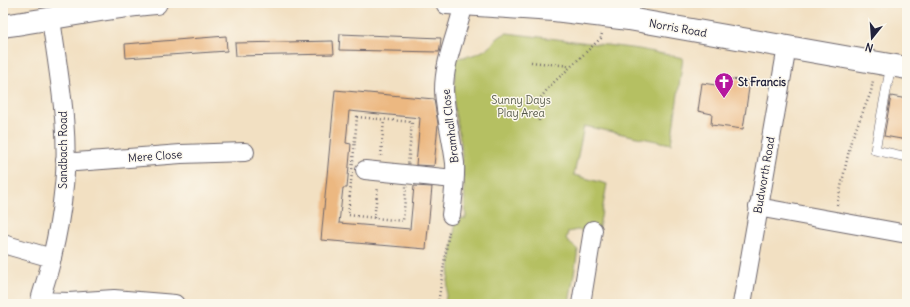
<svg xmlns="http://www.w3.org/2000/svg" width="910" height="307" viewBox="0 0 910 307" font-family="Delius,sans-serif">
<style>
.green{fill:#b5c062;stroke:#6c714e}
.building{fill:#ecb881}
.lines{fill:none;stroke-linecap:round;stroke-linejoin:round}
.service-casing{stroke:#6b646a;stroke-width:10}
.minor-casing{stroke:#6b646a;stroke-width:20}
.tertiary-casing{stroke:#6b646a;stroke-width:24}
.path{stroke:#6b646a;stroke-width:2.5;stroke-dasharray:1 3;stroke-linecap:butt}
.service{stroke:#fff;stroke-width:9}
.minor{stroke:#fff;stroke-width:18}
.tertiary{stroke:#fff;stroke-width:22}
.labels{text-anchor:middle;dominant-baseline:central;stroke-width:3;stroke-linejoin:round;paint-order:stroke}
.street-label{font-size:11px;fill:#22223b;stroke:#fbf7ec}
.poi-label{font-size:11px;font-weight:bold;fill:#22223b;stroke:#fbf7ec;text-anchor:start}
.park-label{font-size:11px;fill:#555949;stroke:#fbf7ec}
</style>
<rect width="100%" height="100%" fill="#fbf7ec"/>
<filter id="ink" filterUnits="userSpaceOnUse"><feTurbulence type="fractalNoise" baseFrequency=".025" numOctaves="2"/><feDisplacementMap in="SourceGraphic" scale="8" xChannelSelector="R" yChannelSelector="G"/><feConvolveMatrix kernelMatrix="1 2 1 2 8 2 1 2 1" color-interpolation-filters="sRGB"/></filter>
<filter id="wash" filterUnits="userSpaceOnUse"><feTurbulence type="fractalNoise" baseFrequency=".012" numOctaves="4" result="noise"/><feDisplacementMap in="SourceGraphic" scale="16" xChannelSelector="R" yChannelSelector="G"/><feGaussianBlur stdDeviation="0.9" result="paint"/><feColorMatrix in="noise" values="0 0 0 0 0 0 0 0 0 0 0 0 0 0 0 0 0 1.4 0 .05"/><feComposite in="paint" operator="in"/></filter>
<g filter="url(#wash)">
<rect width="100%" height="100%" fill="#f2e0c2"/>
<path class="green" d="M507,33L639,49L683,58L671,144L584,126L574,175L607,184L598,233L577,230L568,232L566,240L578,250L569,304H445L456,219L466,218L461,144L454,107L455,58C467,57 478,55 489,47C495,41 498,36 507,33Z"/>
<g id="blocks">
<path class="building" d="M340,34L441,38L440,48L439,52L339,50Z
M226,36L227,51L126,58L125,44Z
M333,41L334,54L236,56L235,43Z
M730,79L750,81L743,129L711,125L712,114L698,111L702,83L729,87Z
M335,90L434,99L438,124L434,166L416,165L420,118L349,111L346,143L351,144L347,188H343L339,223L410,229L414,186L432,187L426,249L321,240Z
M891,96L907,99V140L884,136Z"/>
</g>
</g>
<g filter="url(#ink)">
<use href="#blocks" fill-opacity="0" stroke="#6b646a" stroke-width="1"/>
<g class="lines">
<defs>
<path id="service" d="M891,65L875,150L907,157"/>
<path id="minor" d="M629,19L631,3
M65,160L76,162L181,154L245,152
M365,170L454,179
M758,207L907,234
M451,215C453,198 456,180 455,163C452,138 445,114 444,90C444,60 458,32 464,3
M3,244L52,258
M40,301L69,302L114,299L175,304
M39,304C43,288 49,273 52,257C57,236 61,215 63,194C71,136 59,77 51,19
M581,304L593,230
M742,304L787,47"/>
<path id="tertiary" d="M447,3L554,10L629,19L907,68
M3,26C54,19 104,7 156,3"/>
</defs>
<use href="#service" class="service-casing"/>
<use href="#minor" class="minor-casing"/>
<use href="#tertiary" class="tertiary-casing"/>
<path class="path" d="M531,62L570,66
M357,117L412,122L403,221L348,215Z
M539,121V100L550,86L601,38L602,33
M381,156L384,120
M837,205L851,141L871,92L873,80
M374,218L378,187
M438,304L449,230"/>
<use href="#service" class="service"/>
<use href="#minor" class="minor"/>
<use href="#tertiary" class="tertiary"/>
</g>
</g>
<defs>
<symbol id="church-pin" viewBox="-11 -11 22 30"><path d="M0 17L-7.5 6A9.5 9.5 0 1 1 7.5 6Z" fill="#b5179e" stroke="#fbf7ec"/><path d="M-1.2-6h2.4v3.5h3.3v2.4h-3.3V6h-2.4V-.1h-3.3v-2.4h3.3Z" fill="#fff"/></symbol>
</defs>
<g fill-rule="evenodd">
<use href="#church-pin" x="713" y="71" width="22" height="30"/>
</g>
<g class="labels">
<g class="street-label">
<text transform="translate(678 28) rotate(10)">Norris Road</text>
<text transform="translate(450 126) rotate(-97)">Bramhall Close</text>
<text transform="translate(63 150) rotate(-90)">Sandbach Road</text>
<text transform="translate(155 156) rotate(-4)">Mere Close</text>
<text transform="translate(764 175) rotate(-80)">Budworth Road</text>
</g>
<g class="poi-label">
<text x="738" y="82">St Francis</text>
</g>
<g class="park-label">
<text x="521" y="100">Sunny Days<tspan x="521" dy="13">Play Area</tspan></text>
</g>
</g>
<rect width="910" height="307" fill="none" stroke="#fbf7ec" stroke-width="16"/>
<g transform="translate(872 38) rotate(197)" stroke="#fbf7ec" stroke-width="3" paint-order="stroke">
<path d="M0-3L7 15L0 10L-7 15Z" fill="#22223b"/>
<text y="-6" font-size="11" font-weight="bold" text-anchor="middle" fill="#22223b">N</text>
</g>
</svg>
